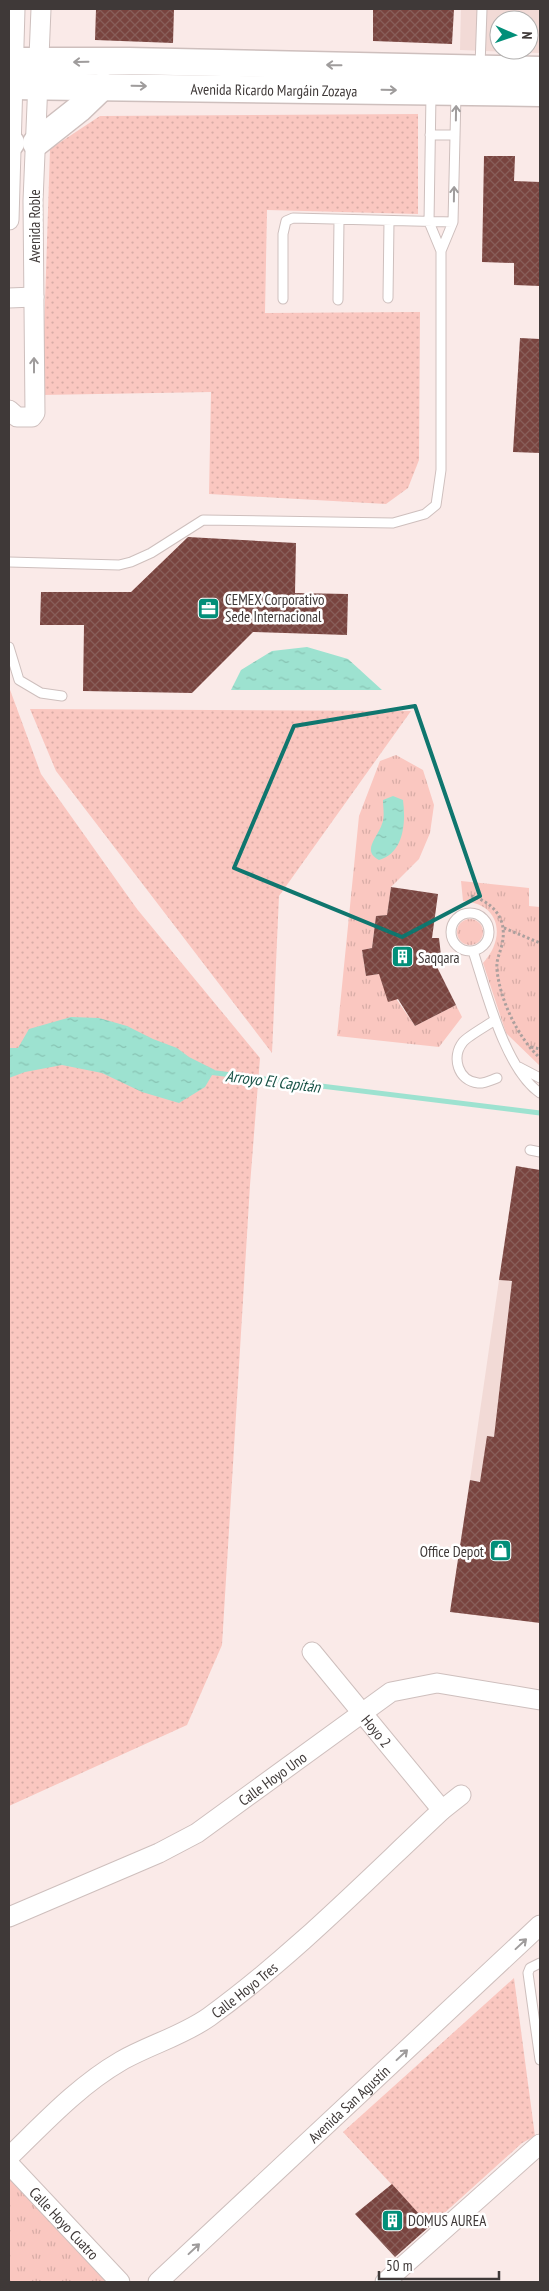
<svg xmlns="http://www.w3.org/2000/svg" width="549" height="2291" viewBox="0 0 549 2291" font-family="'PT Sans Narrow',sans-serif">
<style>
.built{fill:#f2dad6;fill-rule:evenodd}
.grass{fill:url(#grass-dots)}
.park{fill:url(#park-tufts)}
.water{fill:url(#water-ripples)}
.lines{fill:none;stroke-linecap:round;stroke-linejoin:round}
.stream{stroke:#9de2d0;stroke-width:5}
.building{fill:url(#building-cross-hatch)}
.lane-casing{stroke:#cebfbd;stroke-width:11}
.street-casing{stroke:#cebfbd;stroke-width:21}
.secondary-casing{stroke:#cebfbd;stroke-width:29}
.path{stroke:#aca09e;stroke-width:3;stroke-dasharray:2.5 2.5;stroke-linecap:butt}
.lane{stroke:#fff;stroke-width:9}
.street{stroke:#fff;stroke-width:19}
.secondary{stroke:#fff;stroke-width:26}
.oneway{stroke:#9f9c9c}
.marked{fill:none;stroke:#0f766e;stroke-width:4;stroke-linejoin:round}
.labels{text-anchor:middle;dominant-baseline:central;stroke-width:5;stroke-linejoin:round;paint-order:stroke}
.street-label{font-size:15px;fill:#3f3938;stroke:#fff}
.poi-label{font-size:15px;fill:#3f3938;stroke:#fff;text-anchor:start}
.water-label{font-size:16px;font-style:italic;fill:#175145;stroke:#fff}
</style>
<defs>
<pattern id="grass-dots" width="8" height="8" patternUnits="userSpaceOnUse" patternTransform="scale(1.25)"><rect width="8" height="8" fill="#fac7c0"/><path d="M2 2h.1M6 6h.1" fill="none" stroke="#d7aca6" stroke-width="1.8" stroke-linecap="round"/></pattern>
<pattern id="park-tufts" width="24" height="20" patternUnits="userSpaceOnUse" patternTransform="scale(1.25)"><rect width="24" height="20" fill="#fac7c0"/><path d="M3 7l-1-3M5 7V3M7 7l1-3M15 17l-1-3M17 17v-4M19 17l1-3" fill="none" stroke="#d7aca6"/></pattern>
<pattern id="water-ripples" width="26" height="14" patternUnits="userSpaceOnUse" patternTransform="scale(1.25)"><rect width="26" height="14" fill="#9de2d0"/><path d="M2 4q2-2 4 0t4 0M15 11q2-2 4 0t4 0" fill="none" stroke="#88c3b3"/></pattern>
<pattern id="building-cross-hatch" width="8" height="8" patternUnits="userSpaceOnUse" patternTransform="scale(1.25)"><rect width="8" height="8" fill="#79443f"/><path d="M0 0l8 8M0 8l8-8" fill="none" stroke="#885e59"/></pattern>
</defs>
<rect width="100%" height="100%" fill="#faeae8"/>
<path class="built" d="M461,9H540V53L460,50ZM499,20H529V50H499Z
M499,1280L540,1285V1490L470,1480Z"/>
<path class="grass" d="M418,114V214L267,210L265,313L420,312L419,460L408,488L386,504L209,494L211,392L42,395L50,149L100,116Z
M9,687L41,774L137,909L260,1058L250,1185L222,1645L187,1725L9,1806Z
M30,709L411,711L279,896L272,1053L56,771Z
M514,1978L535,2136L522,2143L430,2226L343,2132Z"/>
<path class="park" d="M396,755L423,770L434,805L430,833L419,859L391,887L387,915L376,916L372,948L362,950L366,976L379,974L415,1026L456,1005L462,1017L439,1047L337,1036L359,816L380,761Z
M461,881L529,888V906L540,907V1066L506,1033L483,963C506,938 501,904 463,901Z
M457 932a13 13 0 1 1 26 0a13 13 0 1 1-26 0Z
M9,2177L109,2282H9Z"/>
<path class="water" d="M307,647L348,659L382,690H231L241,670L272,651Z
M393,796L403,800C406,823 404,853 379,860C361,851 378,837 382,824C385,817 383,808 383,800Z
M71,1017L99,1018L127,1026L153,1039L177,1048L189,1057L215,1070L205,1087L179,1103L142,1092L102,1073L62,1065L25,1072L9,1078V1048H18L29,1029Z"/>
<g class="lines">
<path class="stream" d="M208,1072L540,1113"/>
</g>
<path class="building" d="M96,9H174L173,43L95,40Z
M373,9H454L452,44L373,41Z
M484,156H515L514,181L540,182V286L514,285V263L482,262Z
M520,338L540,339V453L513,452Z
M188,537L296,543L295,593L348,594L347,635L253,632L192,693L83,691L84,625H40L41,592H131Z
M391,887L438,894L432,938H439L442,964L436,965L456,1005L415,1026L398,999L388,1002L379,974L366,976L362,950L372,948L376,916L387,915Z
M516,1166L540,1170V1623L450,1612L470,1480L480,1482L487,1436L494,1437L512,1281L499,1280Z
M392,2184L430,2226L395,2257L355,2214Z"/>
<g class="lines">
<defs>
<path id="lane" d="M480,66L482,9
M430,135H455
M441,251L453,222L456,94
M388,298L389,221
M283,299V234L286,221L293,218L453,222
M338,300L339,220
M9,562L119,565L131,562L151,553L203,520L393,523L425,514L436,505L441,470V251L429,222L431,94
M9,647L19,680L41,693L62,696
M451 932a19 19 0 1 1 38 0a19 19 0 1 1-38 0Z
M473,951C486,991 505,1069 540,1093
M495,1020C488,1025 468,1036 463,1042C451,1057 458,1081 478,1083C484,1084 491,1080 497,1078
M519,1067L540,1078
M530,1150L540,1152
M540,1963L530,1968L528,1973L540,2060"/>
<g id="street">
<path d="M9,220L15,9"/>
<path d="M9,298L34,297"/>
<path d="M9,410L17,417H32L35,413L33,201L41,9"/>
<path id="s1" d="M312,1652L442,1810"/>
<path id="s2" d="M9,1917L159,1853L197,1833L391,1692L437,1683L540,1700"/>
<path id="s3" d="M9,2157C44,2123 78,2086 121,2061C149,2045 182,2036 209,2017C293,1956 366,1881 442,1810L461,1795"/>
<path id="s4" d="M9,2164L120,2282"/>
<path id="s5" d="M158,2282L540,1925"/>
<path d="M385,2282L540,2144"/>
</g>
<g id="secondary">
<path d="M9,61H129L540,70"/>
<path id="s6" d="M9,86L540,93"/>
<path d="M9,141L11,143"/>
<path d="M36,143L79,109L103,86"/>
</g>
</defs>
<use href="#lane" class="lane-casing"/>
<use href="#street" class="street-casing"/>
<use href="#secondary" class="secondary-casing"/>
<path class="path" d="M471,896C493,902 508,919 502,944C500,954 496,959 497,970C500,1000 518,1038 540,1058
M504,928L540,943
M531,1047L540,1049"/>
<use href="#lane" class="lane"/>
<use href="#street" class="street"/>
<use href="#secondary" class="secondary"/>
</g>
<defs><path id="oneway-shaft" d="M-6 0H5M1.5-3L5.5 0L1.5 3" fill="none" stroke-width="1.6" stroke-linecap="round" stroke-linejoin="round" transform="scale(1.25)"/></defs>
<g class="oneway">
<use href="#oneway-shaft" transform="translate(81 62) rotate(179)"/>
<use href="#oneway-shaft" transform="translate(334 65) rotate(-179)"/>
<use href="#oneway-shaft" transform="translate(139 86) rotate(1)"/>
<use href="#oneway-shaft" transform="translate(389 90) rotate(1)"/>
<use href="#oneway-shaft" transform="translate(456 113) rotate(-89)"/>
<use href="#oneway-shaft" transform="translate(454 194) rotate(-89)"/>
<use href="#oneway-shaft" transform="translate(34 365) rotate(-90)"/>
<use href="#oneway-shaft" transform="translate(521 1944) rotate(-43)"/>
<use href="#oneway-shaft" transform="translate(402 2055) rotate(-43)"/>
<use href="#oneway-shaft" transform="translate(194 2249) rotate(-43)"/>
</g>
<path class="marked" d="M415,706L480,896L402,937L234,868L294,726Z"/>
<defs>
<symbol id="office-square" viewBox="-11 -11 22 22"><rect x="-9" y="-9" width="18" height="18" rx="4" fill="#028f79" stroke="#fff"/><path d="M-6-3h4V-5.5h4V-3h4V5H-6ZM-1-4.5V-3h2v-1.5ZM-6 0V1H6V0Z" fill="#fff"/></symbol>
<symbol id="building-square" viewBox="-11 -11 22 22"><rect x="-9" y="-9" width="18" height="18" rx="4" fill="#028f79" stroke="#fff"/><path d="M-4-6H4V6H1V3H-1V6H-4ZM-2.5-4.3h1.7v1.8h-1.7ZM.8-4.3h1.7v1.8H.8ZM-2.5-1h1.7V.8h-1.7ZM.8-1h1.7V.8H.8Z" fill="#fff"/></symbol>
<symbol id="shop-square" viewBox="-11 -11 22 22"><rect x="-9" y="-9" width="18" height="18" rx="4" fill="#028f79" stroke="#fff"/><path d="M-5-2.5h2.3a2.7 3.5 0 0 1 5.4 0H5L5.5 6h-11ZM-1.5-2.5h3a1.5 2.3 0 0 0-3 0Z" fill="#fff"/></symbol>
</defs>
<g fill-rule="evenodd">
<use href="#office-square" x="196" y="596" width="25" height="25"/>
<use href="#building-square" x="390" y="944" width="25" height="25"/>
<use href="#shop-square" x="488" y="1538" width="25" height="25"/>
<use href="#building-square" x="380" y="2208" width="25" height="25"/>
</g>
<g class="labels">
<g class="street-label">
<text stroke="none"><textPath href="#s6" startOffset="265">Avenida Ricardo Margáin Zozaya</textPath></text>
<text transform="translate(34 226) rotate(-90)">Avenida Roble</text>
<text stroke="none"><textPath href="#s1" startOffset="102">Hoyo 2</textPath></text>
<text stroke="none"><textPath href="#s2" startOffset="299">Calle Hoyo Uno</textPath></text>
<text stroke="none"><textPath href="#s3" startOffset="291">Calle Hoyo Tres</textPath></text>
<text stroke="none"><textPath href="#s5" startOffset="261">Avenida San Agustín</textPath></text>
<text stroke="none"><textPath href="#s4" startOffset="81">Calle Hoyo Cuatro</textPath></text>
</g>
<g class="poi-label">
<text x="225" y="599">CEMEX Corporativo<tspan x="225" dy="17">Sede Internacional</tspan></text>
<text x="418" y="957">Saqqara</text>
<text x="484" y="1551" text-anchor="end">Office Depot</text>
<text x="408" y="2220">DOMUS AUREA</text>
</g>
<g class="water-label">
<text transform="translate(273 1081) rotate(7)">Arroyo El Capitán</text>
</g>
</g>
<rect width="549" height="2291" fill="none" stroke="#3f3938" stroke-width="20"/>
<g transform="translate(514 35) rotate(92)"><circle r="24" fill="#ffffff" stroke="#b2b0af"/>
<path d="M0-4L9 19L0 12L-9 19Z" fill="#028f79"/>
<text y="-8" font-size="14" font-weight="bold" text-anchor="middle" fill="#3f3938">N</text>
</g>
<path d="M379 2271v8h120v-8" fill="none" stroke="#3f3938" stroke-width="2.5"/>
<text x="386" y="2271" font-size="15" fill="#3f3938" stroke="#ffffff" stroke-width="4" paint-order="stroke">50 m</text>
</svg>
